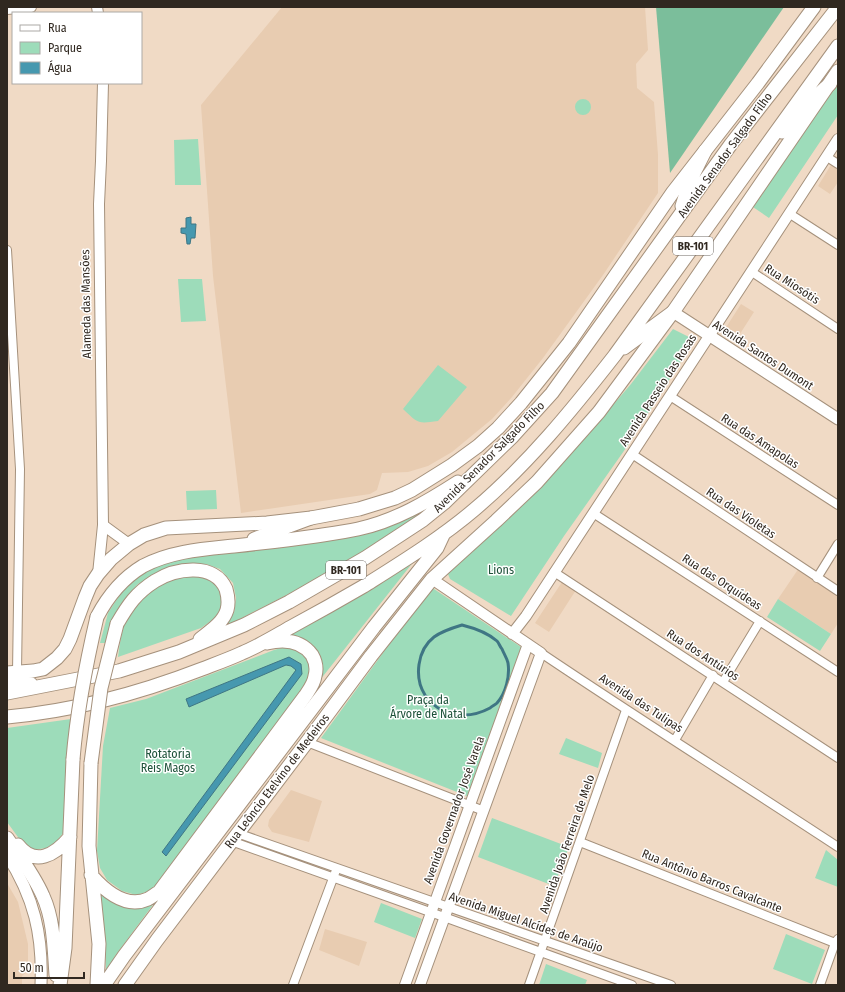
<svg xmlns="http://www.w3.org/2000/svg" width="845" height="992" viewBox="0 0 845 992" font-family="'Fira Sans Condensed',sans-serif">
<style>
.built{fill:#e8ccb1}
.green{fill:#9ddcba}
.forest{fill:#7bbe9b}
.water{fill:#4698af;stroke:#3f7684}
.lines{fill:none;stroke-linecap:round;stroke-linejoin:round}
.stream{stroke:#3f7684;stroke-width:3}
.minor-casing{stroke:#a5917c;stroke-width:10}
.tertiary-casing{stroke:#a5917c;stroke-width:12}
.secondary-casing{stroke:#a5917c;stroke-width:13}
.primary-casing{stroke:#a5917c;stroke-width:15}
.trunk-casing{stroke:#a5917c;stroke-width:15}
.minor{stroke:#fff;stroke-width:8}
.tertiary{stroke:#fff;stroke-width:10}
.secondary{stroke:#fff;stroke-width:11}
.primary{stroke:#fff;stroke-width:13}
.trunk{stroke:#fff;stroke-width:13}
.trunk-bridge-casing{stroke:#a5917c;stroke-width:15;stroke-linecap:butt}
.trunk-bridge{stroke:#fff;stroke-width:13}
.labels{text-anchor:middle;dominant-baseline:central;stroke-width:3;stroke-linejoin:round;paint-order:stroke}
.shield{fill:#fff;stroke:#6e6863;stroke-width:1}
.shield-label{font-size:11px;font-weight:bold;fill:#302820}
.street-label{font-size:12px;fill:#302820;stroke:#fff}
.park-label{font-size:12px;fill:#1d5139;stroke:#fff}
</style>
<rect width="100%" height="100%" fill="#f0dac5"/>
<path class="built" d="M282,7H645L648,50L636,64L637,88L654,102L658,155V193L603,275L543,358L512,397L492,419L452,452L428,466L408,472L382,473L377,490L370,494L241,513L213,276L201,105Z
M831,165L838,170V182L830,194L818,186Z
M741,304L754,312L738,337L725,329Z
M799,568L838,594V623L831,634L778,599Z
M562,582L576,590L549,632L535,623Z
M291,790L322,801L309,842L272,832L268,826L269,820Z
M7,883L18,902L28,944V970L22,976V985H7Z
M325,929L367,942L359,966L319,950Z"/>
<path class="green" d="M838,84V115L769,218L750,205Z
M575 107a8 8 0 1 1 16 0a8 8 0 1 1-16 0Z
M198,139L201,185H175L174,140Z
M178,279H202L206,321L181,322Z
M673,329L691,338L692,344L626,448L564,536L511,616L450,579L448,574L551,475L584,439L631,384Z
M438,365L467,387L438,421C417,424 418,423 403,409Z
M216,490L217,509L187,510L186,491Z
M423,509L426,515L302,587L228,625L225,618L234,613L236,598L233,583L220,569L206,564H189L163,570L138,584L124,600L113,619L106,643H100L108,613L123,590L145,572L167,562L204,553L290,543Z
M418,556L320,680C321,675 323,669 322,664C321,647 304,637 289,635Z
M197,575C218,581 219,584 223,605L215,618L201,628L118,657C119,649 120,641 122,633C128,607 150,586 176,578C182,576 190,576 197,575Z
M431,587L524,649L500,706L467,796L321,738Z
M778,599L831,634L820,651L767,617Z
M288,646L309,656L314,678L153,890L136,895L122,891L107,880L100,868L97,851L103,746L110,708L146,699L274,650Z
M71,719L66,811L64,832L56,842L46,848L33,850L23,844L7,822V728Z
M566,738L602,753L598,768L559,754Z
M492,818L569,847L554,886L478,857Z
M826,850L838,860V887L815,878Z
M98,890L110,901L128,906L158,898L115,956L106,975C106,946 104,918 98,890Z
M381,903L422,919L415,938L374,922Z
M786,934L825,950L812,984L773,969Z
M546,964L587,980L585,985H539Z"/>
<path class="forest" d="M656,7H784L670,173Z"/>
<path class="water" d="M191,217V224H196L195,238H191L190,244H187L186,234L181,233V228H186V218Z
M289,657L301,664L302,674L166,856L162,852L296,670L291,666L286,665L189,707L186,699Z"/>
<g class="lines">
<path class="stream" d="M462,625C474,628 488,633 497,641C499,643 500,647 502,649C504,654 507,658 508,663C510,676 506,693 497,703C495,705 492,706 490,708C468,720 440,717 425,695C414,678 417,650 434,637C442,631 452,628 462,625Z"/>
<defs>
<path id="minor" d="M827,157L838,164
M790,214L838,245
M7,250L20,469L17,672
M752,272L838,329
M670,396L838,505
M632,454L838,591
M593,513L838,672
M554,572L838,758
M817,578L838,544
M541,653C639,719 739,782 838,847
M723,682L760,621
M675,740L713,675
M307,742L484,811
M237,833L671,985
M231,841L444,917L632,985
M580,842L835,943
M293,985L335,873
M529,985L626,710
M820,985L835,943L838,939"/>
<path id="tertiary" d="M97,7L98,13
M7,9L31,7
M103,525L129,544
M98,574L103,525L99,204L101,161L103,83
M512,634L526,616L838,139
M405,985L528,644
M420,985L541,653L432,579"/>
<path id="secondary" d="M673,312L838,419
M7,855C34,897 43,935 41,985"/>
<path id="primary" d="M7,673L33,671L43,669L57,658L65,649L70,639L85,598L90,586L98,574L111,559L129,544L144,535L166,528L267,523L311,518L359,509L395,498L412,490L452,465L478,446L498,428L521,403L569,343L673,192L758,83L814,7
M125,985L157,940L307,742L371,656L432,579L496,521L537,482L599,412L673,312L838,71"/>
<path id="trunk" d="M782,132C801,118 812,97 830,84
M682,206L690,181L705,151
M624,348L673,312
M254,539L311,518
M97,617C108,596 123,578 143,566C171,551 204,549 234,546C262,543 289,540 316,536C329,534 344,532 358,529C395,521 427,502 458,482
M117,624C128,605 136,593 155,581C176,568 214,562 226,589C228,596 229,603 227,610C223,623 210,631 200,639
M7,681L31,684
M7,693L119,671L179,652L244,625L289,602L365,558L423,520L444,503L513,436L552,393L731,144L838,7
M7,717C73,711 140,693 202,669C215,664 229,659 242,653C259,646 275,636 291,627C315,614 340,600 364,586C402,562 441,538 475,509C528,464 572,410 615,355L838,46
M91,763L89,846L99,944L97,985
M7,838C20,857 34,875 43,896C54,920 54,949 56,975
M18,845C35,867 55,855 70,837
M91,875C105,891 126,909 148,899C152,897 155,894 159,892L305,696C309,690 314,684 315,676C317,669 316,662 312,655C301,640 284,639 267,643
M60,985L65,948L73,759
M104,985L124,956L374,627L437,548L444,533"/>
</defs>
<use href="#minor" class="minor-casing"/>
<use href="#tertiary" class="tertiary-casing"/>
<use href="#secondary" class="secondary-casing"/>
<use href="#primary" class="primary-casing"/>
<use href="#trunk" class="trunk-casing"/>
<use href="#minor" class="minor"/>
<use href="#tertiary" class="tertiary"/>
<use href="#secondary" class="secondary"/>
<use href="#primary" class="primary"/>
<use href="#trunk" class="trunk"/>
<defs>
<path id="trunk-bridge" d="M73,759C77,711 86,664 97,617
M91,763L101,688L117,624"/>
</defs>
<use href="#trunk-bridge" class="trunk-bridge-casing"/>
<use href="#trunk-bridge" class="trunk-bridge"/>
</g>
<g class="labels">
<g class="shield">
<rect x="673" y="237" width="40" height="18" rx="3"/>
<rect x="326" y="561" width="40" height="18" rx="3"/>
</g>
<g class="shield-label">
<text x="693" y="246">BR-101</text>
<text x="346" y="570">BR-101</text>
</g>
<g class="street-label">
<text transform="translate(725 155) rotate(-54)">Avenida Senador Salgado Filho</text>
<text transform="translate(792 284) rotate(33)">Rua Miosótis</text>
<text transform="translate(86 304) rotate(-91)">Alameda das Mansões</text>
<text transform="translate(763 355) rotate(33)">Avenida Santos Dumont</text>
<text transform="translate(658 390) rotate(-57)">Avenida Passeio das Rosas</text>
<text transform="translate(760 441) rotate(33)">Rua das Amapolas</text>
<text transform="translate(489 457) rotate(-45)">Avenida Senador Salgado Filho</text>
<text transform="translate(741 513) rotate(34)">Rua das Violetas</text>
<text transform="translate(722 582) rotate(33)">Rua das Orquídeas</text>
<text transform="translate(703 655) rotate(33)">Rua dos Antúrios</text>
<text transform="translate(641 703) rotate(33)">Avenida das Tulipas</text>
<text transform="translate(277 781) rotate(-53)">Rua Leôncio Etelvino de Medeiros</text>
<text transform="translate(454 810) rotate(-70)">Avenida Governador José Varela</text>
<text transform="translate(567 844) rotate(-71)">Avenida João Ferreira de Melo</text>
<text transform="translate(712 881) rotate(22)">Rua Antônio Barros Cavalcante</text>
<text transform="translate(526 922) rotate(19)">Avenida Miguel Alcídes de Araújo</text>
</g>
<g class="park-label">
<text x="501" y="570">Lions</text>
<text x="428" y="700">Praça da<tspan x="428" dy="14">Árvore de Natal</tspan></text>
<text x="168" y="754">Rotatoria<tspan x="168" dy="14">Reis Magos</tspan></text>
</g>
</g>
<rect width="845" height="992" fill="none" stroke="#302820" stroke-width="16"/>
<rect x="12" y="12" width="130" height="72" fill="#ffffff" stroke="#aca9a6"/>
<rect x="20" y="25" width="20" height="6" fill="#ffffff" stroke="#aca9a6"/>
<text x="48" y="32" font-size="12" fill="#302820">Rua</text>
<rect x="20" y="42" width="20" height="12" fill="#9ddcba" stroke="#aca9a6"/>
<text x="48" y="52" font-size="12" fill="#302820">Parque</text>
<rect x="20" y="62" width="20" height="12" fill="#4698af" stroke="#aca9a6"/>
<text x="48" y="72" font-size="12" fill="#302820">Água</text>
<path d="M14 972v6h70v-6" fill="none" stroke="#302820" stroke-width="2"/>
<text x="20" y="972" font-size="12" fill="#302820" stroke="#ffffff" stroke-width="3" paint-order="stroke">50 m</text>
</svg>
